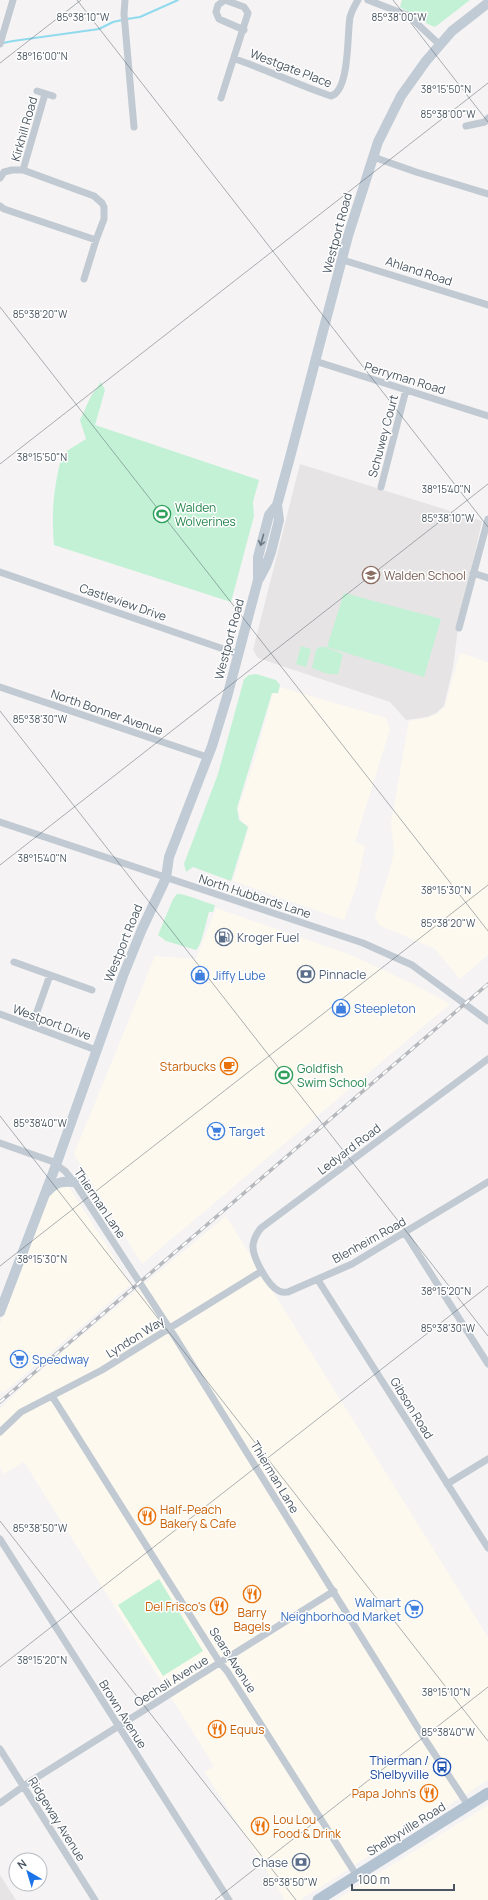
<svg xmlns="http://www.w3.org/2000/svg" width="488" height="1900" viewBox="0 0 488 1900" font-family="Manrope,sans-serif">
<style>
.commercial{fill:#fdf9ef}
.education{fill:#e6e4e5}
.green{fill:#c3f1d5}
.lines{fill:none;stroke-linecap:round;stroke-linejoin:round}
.stream{stroke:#90daee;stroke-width:2}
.street{stroke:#c1cad2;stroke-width:7}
.secondary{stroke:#c1cbd6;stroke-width:10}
.primary{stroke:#b3c2d1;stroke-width:11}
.rail-casing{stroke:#b5b8bd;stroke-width:3.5}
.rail{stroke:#fff;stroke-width:2;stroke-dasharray:6;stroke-linecap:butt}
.oneway{stroke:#6e7984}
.ticks{fill:none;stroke:#4a5661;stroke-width:1;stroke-opacity:0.45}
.labels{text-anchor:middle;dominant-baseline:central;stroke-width:3;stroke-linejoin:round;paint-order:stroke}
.street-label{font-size:12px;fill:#4a5661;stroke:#fff}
.leisure-label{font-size:12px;fill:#27864d;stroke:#fff;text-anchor:start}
.education-label{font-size:12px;fill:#785e54;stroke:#fff;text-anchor:start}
.service-label{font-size:12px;fill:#4e5e75;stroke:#fff;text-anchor:start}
.shop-label{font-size:12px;fill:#366cbe;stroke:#fff;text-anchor:start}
.food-label{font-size:12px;fill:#c56008;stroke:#fff;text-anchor:end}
.transit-label{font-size:12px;fill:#164399;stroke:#fff;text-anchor:end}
.ticks-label{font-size:10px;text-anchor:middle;fill:#4a5661;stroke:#fff;stroke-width:3;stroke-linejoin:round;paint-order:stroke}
</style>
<rect width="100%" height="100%" fill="#f5f3f3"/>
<path class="commercial" d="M460,653L488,662V955L460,979L435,949L379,925L375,916L390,869L394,852L391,823L409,721L427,718L437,714L445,706Z
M280,687L386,718L390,729L355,842L365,846L357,885L344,920L233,881L249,827L241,820L238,809L256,756L273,693L278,694Z
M216,908L351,955L413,984L450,1004L142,1264L74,1154L155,956L196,959Z
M60,1185L69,1187L131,1284L4,1392L0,1391V1324L50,1192Z
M226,1216L488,1637V1780L300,1900H285L205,1772L214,1766L24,1462L4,1474L0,1467V1409L32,1377Z
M488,1805V1900H336Z"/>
<path class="education" d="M300,464L482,521L458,628L453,667L444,706L436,713L427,717L406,720L390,702L258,658L253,650Z
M0,1875L16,1900H0Z"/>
<path class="green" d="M402,0H470L435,27C423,23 411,13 400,7Z
M101,382L105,390L95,425L259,480L253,502L254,516L231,602L54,545C51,511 54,487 62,454L86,439L80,420L91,396Z
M344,593L441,619L424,677L327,647Z
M301,646L311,649L306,667L296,664Z
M319,647H325L343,654L338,674H328L312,668L316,650Z
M256,674L276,680L280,685L278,693H272L237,808L239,820L248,827L231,881L193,867L186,872L184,864L218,774L244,679L249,675Z
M177,894C184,893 206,903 215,905L213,912H209C206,921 202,945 196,950L166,941L158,935L173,899Z
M159,1579L203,1651L163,1676L118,1605Z"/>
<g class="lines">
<path class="stream" d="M127,19L140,17L178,0
M3,43L13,41L99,29L113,22L122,20"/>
<path class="street" d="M125,0L124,14L134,127
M368,0L409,16L440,45
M0,44L13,0
M235,59C268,70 298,85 331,96C350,91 347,33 350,17C352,10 355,5 358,0
M37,91L53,96
M221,98L248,13L244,7L225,0L218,5L216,12L219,19L244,30
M466,126L485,122L488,118
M373,156L379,159L416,172L488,194
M23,170L45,94
M0,178L4,172L12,170H23L94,196L102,203L104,207V219L96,240L4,209L0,206
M343,260L488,305
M84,279L96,240
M315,361L488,416
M381,487L406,390
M0,572L238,654
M473,573L488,578
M459,628L488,519
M0,687L207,757
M0,822L363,943L412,965L488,1021
M14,962L92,990
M0,1014L96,1050
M32,1026L50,975
M488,1059L261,1228C257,1233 254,1238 253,1245C252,1257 268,1286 279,1291C282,1293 285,1292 288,1292L352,1264L488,1182
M0,1143L51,1161L65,1171L77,1186L175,1337L426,1741L468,1805
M405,1233L488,1364
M318,1280L488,1548
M52,1396L220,1663L227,1671L357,1876
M0,1432L21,1412L102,1370L262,1271
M447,1484L488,1459
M0,1539L229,1900
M0,1749L95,1900
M0,1803L28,1783L334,1591"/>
<path class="secondary" d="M259,579L266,566L271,552L279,520L277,505L289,461L348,236L378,142L401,96L426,61L452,31L488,3
M47,1192C56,1182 61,1181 74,1182
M0,1312L56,1165L123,976L142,929L166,878L169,857L212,746L227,697L258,580V557L268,519L269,515L277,505"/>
<path class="primary" d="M318,1900L488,1793"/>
<defs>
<path id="rail" d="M0,1402L488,984"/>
</defs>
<use href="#rail" class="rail-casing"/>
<use href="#rail" class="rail"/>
</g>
<defs><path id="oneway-shaft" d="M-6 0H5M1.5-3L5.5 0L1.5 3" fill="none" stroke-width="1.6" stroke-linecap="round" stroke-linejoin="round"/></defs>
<use class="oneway" href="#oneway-shaft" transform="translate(262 540) rotate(105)"/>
<path class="ticks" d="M77,0L488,527M393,0L488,122M0,63L81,0M0,307L488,931M0,464L488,83M0,711L488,1336M0,865L488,484M0,1116L488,1741M0,1266L488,885M0,1521L296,1900M0,1667L488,1286M215,1900L488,1687"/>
<defs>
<symbol id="stadium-ring" viewBox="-11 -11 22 22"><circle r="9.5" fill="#fff" stroke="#2e9e5b" stroke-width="1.5"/><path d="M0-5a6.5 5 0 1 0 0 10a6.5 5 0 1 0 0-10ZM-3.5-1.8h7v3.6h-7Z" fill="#2e9e5b"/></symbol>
<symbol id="school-ring" viewBox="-11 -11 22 22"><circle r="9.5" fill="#fff" stroke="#8d6e63" stroke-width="1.5"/><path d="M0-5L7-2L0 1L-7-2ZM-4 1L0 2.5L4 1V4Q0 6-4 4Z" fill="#8d6e63"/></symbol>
<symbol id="fuel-ring" viewBox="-11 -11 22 22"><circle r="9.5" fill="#fff" stroke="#5c6f8a" stroke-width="1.5"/><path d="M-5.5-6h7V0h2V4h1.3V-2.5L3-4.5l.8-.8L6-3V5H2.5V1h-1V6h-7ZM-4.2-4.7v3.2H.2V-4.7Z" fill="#5c6f8a"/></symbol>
<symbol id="bank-ring" viewBox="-11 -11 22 22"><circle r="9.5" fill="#fff" stroke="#5c6f8a" stroke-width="1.5"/><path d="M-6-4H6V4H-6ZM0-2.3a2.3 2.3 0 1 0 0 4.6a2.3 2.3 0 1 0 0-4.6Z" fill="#5c6f8a"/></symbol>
<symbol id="shop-ring" viewBox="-11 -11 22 22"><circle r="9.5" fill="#fff" stroke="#3f7fe0" stroke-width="1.5"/><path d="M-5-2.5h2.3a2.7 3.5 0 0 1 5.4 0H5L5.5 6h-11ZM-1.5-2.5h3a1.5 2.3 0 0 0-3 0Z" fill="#3f7fe0"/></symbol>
<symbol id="cafe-ring" viewBox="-11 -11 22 22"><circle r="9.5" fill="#fff" stroke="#e8710a" stroke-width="1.5"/><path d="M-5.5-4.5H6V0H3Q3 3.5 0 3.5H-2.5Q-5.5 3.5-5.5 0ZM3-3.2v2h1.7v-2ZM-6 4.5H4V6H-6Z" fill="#e8710a"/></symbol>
<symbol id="supermarket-ring" viewBox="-11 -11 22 22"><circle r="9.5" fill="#fff" stroke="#3f7fe0" stroke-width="1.5"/><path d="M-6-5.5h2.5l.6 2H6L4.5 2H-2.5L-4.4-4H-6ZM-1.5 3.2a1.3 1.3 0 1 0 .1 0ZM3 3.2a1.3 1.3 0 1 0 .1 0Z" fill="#3f7fe0"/></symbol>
<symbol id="restaurant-ring" viewBox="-11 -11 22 22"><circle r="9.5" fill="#fff" stroke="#e8710a" stroke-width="1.5"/><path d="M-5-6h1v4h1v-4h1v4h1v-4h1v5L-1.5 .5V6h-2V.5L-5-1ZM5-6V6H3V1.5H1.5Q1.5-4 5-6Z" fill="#e8710a"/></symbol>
<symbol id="bus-ring" viewBox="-11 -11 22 22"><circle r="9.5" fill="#fff" stroke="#1a4fb4" stroke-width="1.5"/><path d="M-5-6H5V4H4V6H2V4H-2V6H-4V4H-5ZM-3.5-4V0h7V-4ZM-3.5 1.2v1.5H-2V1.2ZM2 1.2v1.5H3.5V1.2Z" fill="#1a4fb4"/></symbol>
</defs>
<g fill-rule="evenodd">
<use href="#stadium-ring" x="152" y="504" width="20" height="20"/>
<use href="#school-ring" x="361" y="565" width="20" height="20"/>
<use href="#fuel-ring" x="214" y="927" width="20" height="20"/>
<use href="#bank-ring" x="296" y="964" width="20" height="20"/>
<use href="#shop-ring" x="190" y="965" width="20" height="20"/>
<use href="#shop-ring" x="331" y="998" width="20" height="20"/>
<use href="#cafe-ring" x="219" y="1056" width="20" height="20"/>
<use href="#stadium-ring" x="274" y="1065" width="20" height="20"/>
<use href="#supermarket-ring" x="206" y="1121" width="20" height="20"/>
<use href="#supermarket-ring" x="9" y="1349" width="20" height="20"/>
<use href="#restaurant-ring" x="137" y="1506" width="20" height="20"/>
<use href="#restaurant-ring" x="242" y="1584" width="20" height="20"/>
<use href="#restaurant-ring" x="209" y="1596" width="20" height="20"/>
<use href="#supermarket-ring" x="404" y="1599" width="20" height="20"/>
<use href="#restaurant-ring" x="207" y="1719" width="20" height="20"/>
<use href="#bus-ring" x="432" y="1757" width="20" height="20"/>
<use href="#restaurant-ring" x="419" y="1783" width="20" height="20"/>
<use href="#restaurant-ring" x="250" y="1816" width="20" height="20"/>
<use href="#bank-ring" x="291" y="1852" width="20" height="20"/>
</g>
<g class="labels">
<g class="street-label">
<text transform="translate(291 68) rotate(21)">Westgate Place</text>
<text transform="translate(24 129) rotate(-74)">Kirkhill Road</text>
<text transform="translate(337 233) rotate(-75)">Westport Road</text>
<text transform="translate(419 271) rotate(18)">Ahland Road</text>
<text transform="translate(405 378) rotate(17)">Perryman Road</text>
<text transform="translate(383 436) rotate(-75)">Schuwey Court</text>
<text transform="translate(123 602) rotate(19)">Castleview Drive</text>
<text transform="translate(229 639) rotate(-75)">Westport Road</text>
<text transform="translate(107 712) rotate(19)">North Bonner Avenue</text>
<text transform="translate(255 896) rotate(18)">North Hubbards Lane</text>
<text transform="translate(123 943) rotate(-68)">Westport Road</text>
<text transform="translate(52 1022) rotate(20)">Westport Drive</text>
<text transform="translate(349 1149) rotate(-37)">Ledyard Road</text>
<text transform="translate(100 1203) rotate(56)">Thierman Lane</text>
<text transform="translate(369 1240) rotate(-29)">Blenheim Road</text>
<text transform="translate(135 1337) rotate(-32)">Lyndon Way</text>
<text transform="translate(412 1408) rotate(58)">Gibson Road</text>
<text transform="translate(275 1477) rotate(59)">Thierman Lane</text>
<text transform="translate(233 1660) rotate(57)">Sears Avenue</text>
<text transform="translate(171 1681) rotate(-32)">Oechsli Avenue</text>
<text transform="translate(123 1714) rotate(58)">Brown Avenue</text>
<text transform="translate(57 1819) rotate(58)">Ridgeway Avenue</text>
<text transform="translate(406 1829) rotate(-32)">Shelbyville Road</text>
</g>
<g class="leisure-label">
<text x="175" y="507">Walden<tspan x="175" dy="14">Wolverines</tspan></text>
<text x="297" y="1068">Goldfish<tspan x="297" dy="14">Swim School</tspan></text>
</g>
<g class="education-label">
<text x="384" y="575">Walden School</text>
</g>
<g class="service-label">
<text x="237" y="937">Kroger Fuel</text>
<text x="319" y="974">Pinnacle</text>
<text x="288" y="1862" text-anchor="end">Chase</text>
</g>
<g class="shop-label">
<text x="213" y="975">Jiffy Lube</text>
<text x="354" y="1008">Steepleton</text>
<text x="229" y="1131">Target</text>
<text x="32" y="1359">Speedway</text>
<text x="401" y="1602" text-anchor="end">Walmart<tspan x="401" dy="14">Neighborhood Market</tspan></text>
</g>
<g class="food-label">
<text x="216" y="1066">Starbucks</text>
<text x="160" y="1509" text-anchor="start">Half-Peach<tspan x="160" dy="14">Bakery &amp; Cafe</tspan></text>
<text x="206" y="1606">Del Frisco's</text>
<text x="252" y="1612" text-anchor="middle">Barry<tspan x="252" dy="14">Bagels</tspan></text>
<text x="230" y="1729" text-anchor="start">Equus</text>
<text x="416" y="1793">Papa John's</text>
<text x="273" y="1819" text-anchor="start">Lou Lou<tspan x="273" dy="14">Food &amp; Drink</tspan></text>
</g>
<g class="transit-label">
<text x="429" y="1760">Thierman /<tspan x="429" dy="14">Shelbyville</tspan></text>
</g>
</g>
<g class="ticks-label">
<text x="83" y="21">85°38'10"W</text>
<text x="399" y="21">85°38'00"W</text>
<text x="42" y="60">38°16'00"N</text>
<text x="446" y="93">38°15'50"N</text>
<text x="448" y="118">85°38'00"W</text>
<text x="40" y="318">85°38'20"W</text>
<text x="42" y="461">38°15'50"N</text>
<text x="446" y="493">38°15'40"N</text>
<text x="448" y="522">85°38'10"W</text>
<text x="40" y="723">85°38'30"W</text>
<text x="42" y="862">38°15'40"N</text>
<text x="446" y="894">38°15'30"N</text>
<text x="448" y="927">85°38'20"W</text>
<text x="40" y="1127">85°38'40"W</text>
<text x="42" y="1263">38°15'30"N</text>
<text x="446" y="1295">38°15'20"N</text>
<text x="448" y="1332">85°38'30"W</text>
<text x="40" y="1532">85°38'50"W</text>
<text x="42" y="1664">38°15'20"N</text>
<text x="446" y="1696">38°15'10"N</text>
<text x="448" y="1736">85°38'40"W</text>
<text x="290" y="1886">85°38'50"W</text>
</g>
<g transform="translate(28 1872) rotate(322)"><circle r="19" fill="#ffffff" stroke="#b7bbc0"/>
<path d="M0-3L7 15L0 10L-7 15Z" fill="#1a73e8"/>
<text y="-6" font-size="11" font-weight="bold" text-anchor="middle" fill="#4a5661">N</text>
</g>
<path d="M352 1884v6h102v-6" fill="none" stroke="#4a5661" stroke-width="2"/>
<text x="358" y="1884" font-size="12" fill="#4a5661" stroke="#ffffff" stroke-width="3" paint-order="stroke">100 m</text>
</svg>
